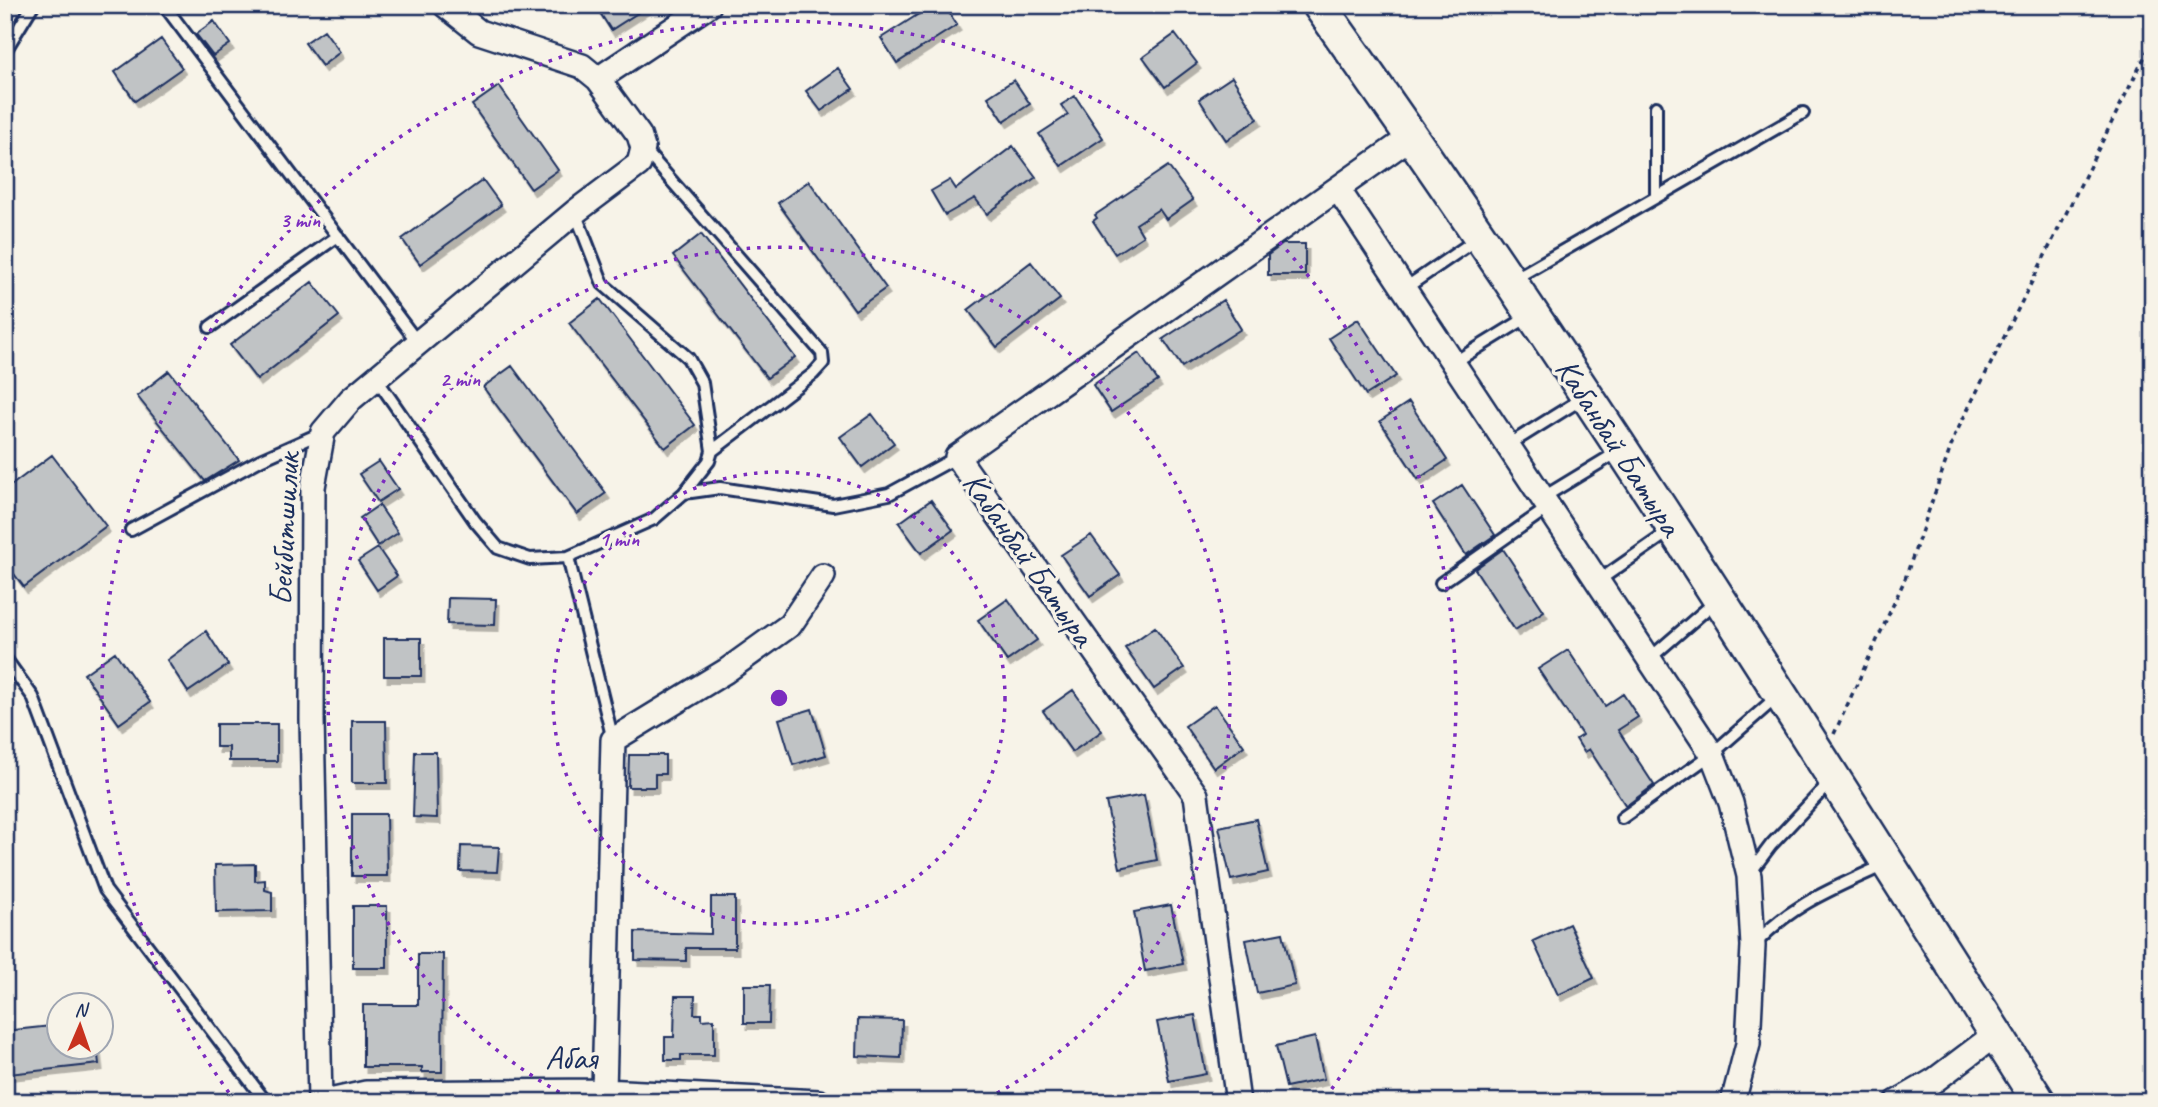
<svg xmlns="http://www.w3.org/2000/svg" width="2158" height="1107" viewBox="0 0 2158 1107" font-family="Caveat,sans-serif">
<style>
.building{fill:#c0c3c5;stroke:#1b2f5e;stroke-width:2;filter:url(#shadow)}
.lines{fill:none;stroke-linecap:round;stroke-linejoin:round}
.lane-casing{stroke:#1b2f5e;stroke-width:16}
.street-casing{stroke:#1b2f5e;stroke-width:28}
.secondary-casing{stroke:#1b2f5e;stroke-width:37}
.path{stroke:#1b2f5e;stroke-width:3.5;stroke-dasharray:5 5;stroke-linecap:butt}
.lane{stroke:#f7f3e8;stroke-width:10}
.street{stroke:#f7f3e8;stroke-width:23}
.secondary{stroke:#f7f3e8;stroke-width:32}
.ring{fill:none;stroke:#7b2cbf;stroke-width:3.5;stroke-dasharray:3.5 7}
.labels{text-anchor:middle;dominant-baseline:central;stroke-width:7;stroke-linejoin:round;paint-order:stroke}
.street-label{font-size:33px;fill:#1b2f5e;stroke:#f7f3e8}
.centre{fill:#7b2cbf;stroke:#f7f3e8;stroke-width:3.5}
.ring-label{font-size:21px;text-anchor:middle;font-weight:bold;fill:#7b2cbf;stroke:#f7f3e8;stroke-width:7;stroke-linejoin:round;paint-order:stroke}
</style>
<defs>
<filter id="shadow"><feDropShadow dx="3.5" dy="6" stdDeviation="0" flood-color="#0004"/></filter>
</defs>
<rect width="100%" height="100%" fill="#f7f3e8"/>
<filter id="ink" filterUnits="userSpaceOnUse"><feTurbulence type="fractalNoise" baseFrequency=".0143" numOctaves="2"/><feDisplacementMap in="SourceGraphic" scale="14" xChannelSelector="R" yChannelSelector="G"/><feConvolveMatrix kernelMatrix="1 2 1 2 8 2 1 2 1" color-interpolation-filters="sRGB"/></filter>
<g filter="url(#ink)">
<path class="building" d="M595,5H650L611,30Z
M933,5H944L957,25L897,63L881,38Z
M214,21L230,44L213,56L196,34Z
M324,30L340,52L322,66L305,43Z
M1175,34L1197,63L1165,87L1143,57Z
M161,39L182,68L135,101L115,72Z
M838,68L853,89L821,111L806,91Z
M1232,77L1258,119L1226,140L1199,99Z
M1014,80L1030,104L1004,121L988,97Z
M499,86L558,170L531,189L472,105Z
M1075,96L1103,138L1061,166L1039,134L1068,115L1061,105Z
M1013,146L1036,177L987,214L975,198L945,215L931,191L950,180L956,189Z
M1168,166L1193,200L1166,219L1159,209L1136,224L1143,236L1115,254L1093,221L1097,218L1095,215Z
M483,180L501,205L420,264L402,239Z
M809,181L886,288L855,310L778,203Z
M701,234L795,357L767,378L673,256Z
M1283,244H1305V275H1268V255Z
M1031,262L1060,299L997,347L968,310Z
M312,282L339,316L257,380L230,345Z
M600,299L695,425L665,448L569,323Z
M1223,300L1241,329L1182,367L1163,339Z
M1358,319L1396,376L1366,395L1329,338Z
M1139,353L1158,381L1111,412L1093,385Z
M512,366L606,493L577,514L483,387Z
M169,371L239,460L205,481L137,396Z
M1409,402L1447,460L1418,479L1380,421Z
M872,414L894,443L862,467L840,437Z
M52,455L106,526L24,587L5,562V490Z
M379,461L398,489L378,502L359,474Z
M1462,485L1495,535L1466,555L1433,504Z
M931,500L953,530L921,553L899,523Z
M379,505L398,533L378,546L360,518Z
M1091,535L1120,575L1090,596L1061,555Z
M378,548L397,576L377,590L358,561Z
M1503,549L1544,611L1515,630L1475,569Z
M448,598L496,599L495,625L447,624Z
M1008,599L1037,640L1007,661L978,620Z
M1155,627L1184,668L1154,689L1125,648Z
M206,631L228,665L188,692L167,660Z
M384,638H421V676H384Z
M1568,650L1605,706L1623,694L1638,717L1618,730L1654,785L1626,806L1589,749L1584,752L1576,739L1582,735L1538,669Z
M115,652L150,702L119,724L84,674Z
M1073,690L1102,731L1072,752L1043,711Z
M1215,705L1244,746L1214,768L1185,726Z
M812,709L826,755L793,765L779,719Z
M352,721H386L387,783H352Z
M216,724H277V761H229V747H216Z
M415,752H436L437,818L413,817Z
M629,755H665V774H655V787H628Z
M1144,795L1157,860L1120,868L1106,802Z
M352,814H386L387,876H352Z
M1256,819L1268,872L1231,880L1219,827Z
M461,846L499,847L497,872L460,871Z
M255,864V881L265,880V890L272,892V911L216,912L215,865Z
M711,897H735V948H686V961L635,960V932L711,934Z
M1171,905L1183,964L1145,971L1134,912Z
M353,906H387V968H353Z
M1569,924L1594,978L1558,995L1533,941Z
M1283,933L1295,985L1257,993L1246,940Z
M418,954H443L442,1072H422V1067H363V1005H418Z
M744,985H770L769,1023H744Z
M675,996H695L694,1014H702V1020L714,1019V1055H681V1060H665V1037H674Z
M1195,1015L1206,1074L1169,1081L1157,1022Z
M858,1019L902,1020L901,1058L857,1056Z
M60,1025V1047H97L99,1064L9,1074L5,1031Z
M1315,1037L1324,1079L1286,1087L1276,1046Z"/>
<g class="lines">
<defs>
<path id="lane" d="M164,5L418,343
M5,51L33,5
M1656,107V197
M643,148L822,353L823,363L813,374L712,451
M1512,280L1803,113
M1404,289L1477,239
M210,327L338,236
M1453,363L1531,315
M376,378L475,521L498,548L530,559L568,557L654,519L684,493L709,461L712,451L702,383L688,358L603,284L575,212
M1508,445L1585,397
M684,493L720,488L833,505L889,494L957,457
M1542,498L1621,450
M131,530L260,460L321,433
M568,557L613,740
M1598,581L1670,531
M1441,583L1549,507
M5,658L33,697L105,890L266,1102
M1649,659L1716,601
M1622,818L1712,754L1778,696
M1750,873L1771,845L1832,780
M1755,944C1794,902 1836,888 1886,864"/>
<path id="street" d="M598,79L709,5
M1338,189L1712,754L1731,803L1749,876L1753,946L1748,1044L1733,1102
M604,1091L613,740L726,671L790,625L823,576
M320,1102L312,719L313,487L323,432L351,399L575,212L639,164L643,148L639,135L598,79L582,66L479,32L445,5
M325,1102L366,1093L604,1091L819,1102
M1238,1102L1196,795L957,457L1412,136
M1897,1102L1935,1080L1996,1034"/>
<path id="secondary" d="M1319,5C1573,361 1805,732 2039,1102"/>
</defs>
<use href="#lane" class="lane-casing"/>
<use href="#street" class="street-casing"/>
<use href="#secondary" class="secondary-casing"/>
<path class="path" d="M1834,734L1905,579L1955,435L2153,40"/>
<use href="#lane" class="lane"/>
<use href="#street" class="street"/>
<use href="#secondary" class="secondary"/>
</g>
</g>
<g class="ring">
<circle cx="779" cy="698" r="226"/>
<path d="M578 1102A451 451 0 1 1 980 1102"/>
<path d="M235 1101A677 677 0 1 1 1323 1101"/>
</g>
<g class="labels">
<g class="street-label">
<text transform="translate(1619 447) rotate(57)">Кабанбай Батыра</text>
<text transform="translate(284 529) rotate(-87)">Бейбитшилик</text>
<text transform="translate(1029 559) rotate(55)">Кабанбай Батыра</text>
<text x="571" y="1058">Абая</text>
</g>
</g>
<circle cx="779" cy="698" r="10" class="centre"/>
<g class="ring-label">
<text x="300" y="227">3 min</text>
<text x="460" y="386">2 min</text>
<text x="619" y="546">1 min</text>
</g>
<rect width="2158" height="1107" fill="none" stroke="#f7f3e8" stroke-width="28"/>
<rect x="14" y="14" width="2130" height="1079" fill="none" stroke="#1b2f5e" stroke-width="2.5" filter="url(#ink)"/>
<g transform="translate(80 1026) rotate(2)"><circle r="33" fill="#f7f3e8" stroke="#9fa5b1" stroke-width="2"/>
<path d="M0-5L12 26L0 18L-12 26Z" fill="#c8321e"/>
<text y="-10" font-size="19" font-weight="bold" text-anchor="middle" fill="#1b2f5e">N</text>
</g>
</svg>
